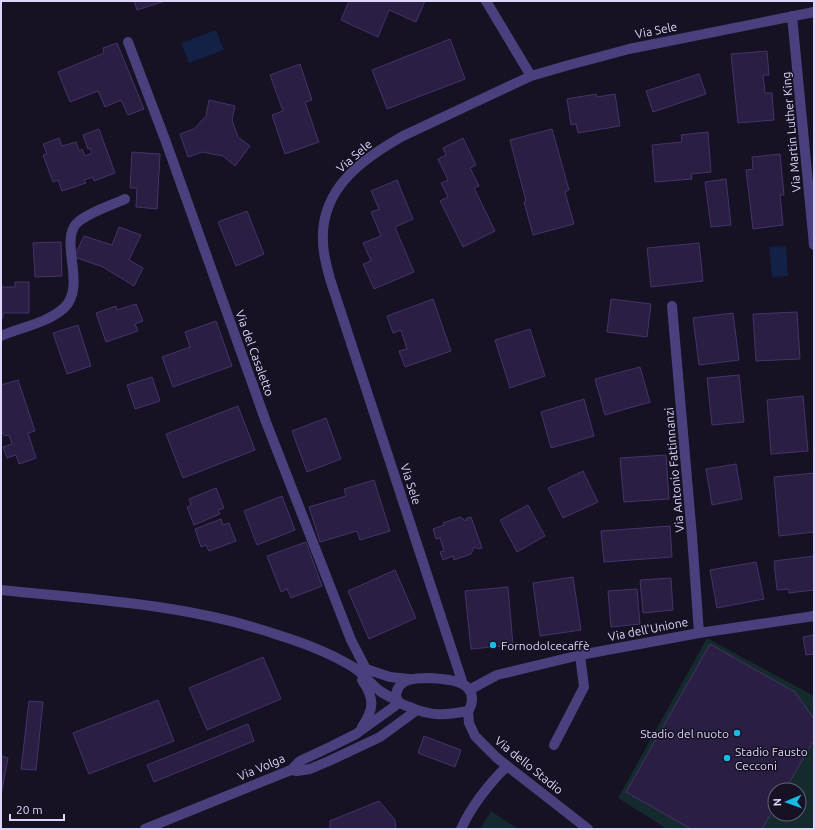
<svg xmlns="http://www.w3.org/2000/svg" width="815" height="830" viewBox="0 0 815 830" font-family="Ubuntu,sans-serif">
<style>
.green{fill:#142a2c;fill-rule:evenodd}
.water{fill:#132144}
.building{fill:#2a1f42;stroke:#45336c}
.lines{fill:none;stroke-linecap:round;stroke-linejoin:round}
.service{stroke:#4a407d;stroke-width:10}
.minor{stroke:#4a407d;stroke-width:10}
.poi-dot{fill:#17b9e6;stroke:#161123;stroke-width:1.5}
.labels{text-anchor:middle;dominant-baseline:central;stroke-width:3;stroke-linejoin:round;paint-order:stroke}
.street-label{font-size:12px;fill:#dfd7fb;stroke:#161123}
.poi-label{font-size:12px;fill:#dfd7fb;stroke:#161123;text-anchor:start}
</style>
<rect width="100%" height="100%" fill="#161123"/>
<path class="green" d="M707,638L814,696V829H667L618,798ZM775,790H799V814H775Z
M491,811L518,829H480Z"/>
<path class="water" d="M216,30L224,50L189,63L181,43Z
M786,246L788,276L772,277L769,247Z"/>
<path class="building" d="M134,1H165L137,10Z
M349,1H425L416,22L389,10L378,37L341,20Z
M450,39L465,79L387,109L372,70Z
M117,43L144,109L128,115L121,100L105,107L98,91L70,102L58,72L104,53L103,48Z
M767,51L769,75H763L765,93H772L774,120L738,123L731,54Z
M300,64L312,100L305,102L319,142L285,154L272,115L283,111L270,75Z
M699,74L706,94L653,112L646,91Z
M596,94L597,97L615,94L620,126L578,133L576,124L571,125L567,99Z
M209,100L235,106L232,120L238,137L250,146L235,166L223,156L202,152L188,157L180,134L194,129L206,116Z
M99,129L115,173L94,181L93,177L84,180L86,183L62,191L58,180L53,182L43,155L47,154L43,144L59,138L62,146L76,142L79,151L82,149L85,156L92,153L90,148L88,149L83,135Z
M552,129L569,190L565,192L574,224L533,235L524,202L526,201L510,140Z
M708,132L711,172L691,174L692,179L655,182L652,145L682,142L681,135Z
M463,138L476,165L470,168L479,186L474,188L495,231L463,247L440,201L448,197L441,183L448,180L438,159L446,155L443,148Z
M132,152L160,154L157,209L136,207L137,188H130Z
M780,154L784,195H780L783,225L753,229L746,170L753,169L752,157Z
M726,179L731,225L711,227L705,182Z
M397,180L413,219L395,227L414,272L374,289L363,264L371,261L363,243L381,236L371,212L379,209L371,191Z
M247,211L264,254L236,266L218,222Z
M119,227L141,235L129,260L143,268L134,286L103,267L74,257L84,236L112,245Z
M61,242L62,276L35,277L33,243Z
M699,243L703,281L651,287L647,248Z
M15,282H29V313H3V318H1V287H15Z
M433,299L451,351L405,367L399,351L407,349L401,330L393,333L387,316Z
M611,299L651,304L647,337L607,332Z
M136,304L143,321L135,324L138,331L106,342L96,313L116,306L117,310Z
M797,312L800,359L756,361L753,314Z
M733,313L739,360L699,365L693,318Z
M216,321L232,366L173,387L162,357L190,347L185,332Z
M78,325L91,366L67,374L53,333Z
M530,329L545,376L510,388L495,340Z
M640,367L650,402L605,415L595,379Z
M739,375L744,422L712,425L707,378Z
M152,377L160,401L135,409L127,385Z
M18,380L35,431L28,433L36,458L19,464L16,455L7,458L3,447L12,444L9,435L4,436L1,429V385Z
M803,396L808,451L771,454L767,400Z
M584,399L594,436L551,448L541,412Z
M238,406L255,450L183,478L166,434Z
M326,418L341,459L307,472L292,431Z
M666,455L669,499L624,502L620,458Z
M736,464L742,499L712,505L706,469Z
M583,471L598,502L563,518L548,488Z
M814,473V532L779,536L774,477Z
M374,480L390,531L360,540L357,531L320,542L309,507L346,496L344,489Z
M216,488L224,508L218,510L220,514L194,525L187,507L191,505L189,499Z
M282,496L295,530L257,545L244,511Z
M528,505L545,536L517,552L500,520Z
M460,517L466,521L467,518L471,517L482,548L479,549L474,547L471,554L454,560L453,556L443,560L440,552L444,551L440,538L436,539L433,529L444,525L443,523Z
M221,519L223,525L229,523L236,541L209,551L206,545L201,547L195,529Z
M670,526L672,557L604,562L601,531Z
M306,542L322,586L291,598L287,589L281,592L267,556Z
M814,556V590L789,593V589L777,590L774,561Z
M756,562L764,599L717,608L710,570Z
M395,570L416,618L369,639L348,591Z
M573,577L581,630L540,636L533,583Z
M671,578L673,610L643,613L640,580Z
M508,587L513,645L471,649L465,591Z
M637,589L640,624L611,627L608,591Z
M814,635V654L806,655L803,637Z
M710,644L795,692L814,719V740L785,790H775V807L762,829H691L626,792Z
M263,657L281,699L207,730L189,688Z
M158,700L174,741L89,774L73,733Z
M29,701L43,702L36,770L21,769Z
M248,724L254,741L154,782L147,765Z
M424,736L461,750L455,767L418,753Z
M1,756L8,758L1,795Z
M379,801L395,820L396,829H330V821Z"/>
<g class="lines">
<path class="service" d="M554,745L584,687L580,655"/>
<path class="minor" d="M486,1L531,76
M792,16L814,245
M128,42L166,142L266,422L351,640L366,669
M672,306L692,536L699,633
M1,336C22,327 48,323 65,307C86,285 60,243 76,224C85,214 112,205 125,199
M1,590C94,600 189,604 278,635C304,643 330,653 353,667C370,678 375,693 396,699
M359,669H366L390,677L409,679
M429,678C443,679 472,679 472,699C472,703 471,707 468,711C445,715 432,717 410,707C407,706 402,705 399,702C397,700 396,697 396,694C399,678 416,678 429,678Z
M463,684L330,279C327,267 323,255 323,242C320,189 362,159 403,136L531,76L569,65L629,49L814,12
M469,690L497,675L580,655L699,633L814,616
M468,711L469,723L475,736L497,758L588,829
M362,727C374,709 375,699 362,680
M291,770L297,771L310,769L329,761L380,737L417,710
M145,829L291,770L300,761L332,746L356,734L399,703
M461,829C472,805 488,785 507,766"/>
</g>
<g class="poi-dot">
<circle cx="493" cy="645" r="4"/>
<circle cx="737" cy="733" r="4"/>
<circle cx="727" cy="758" r="4"/>
</g>
<g class="labels">
<g class="street-label">
<text transform="translate(656 30) rotate(-11)">Via Sele</text>
<text transform="translate(791 132) rotate(-95)">Via Martin Luther King</text>
<text transform="translate(354 156) rotate(-41)">Via Sele</text>
<text transform="translate(255 353) rotate(70)">Via del Casaletto</text>
<text transform="translate(674 470) rotate(-95)">Via Antonio Fattinnanzi</text>
<text transform="translate(411 484) rotate(72)">Via Sele</text>
<text transform="translate(648 629) rotate(-11)">Via dell'Unione</text>
<text transform="translate(529 765) rotate(39)">Via dello Stadio</text>
<text transform="translate(261 767) rotate(-23)">Via Volga</text>
</g>
<g class="poi-label">
<text x="501" y="645">Fornodolcecaffè</text>
<text x="729" y="733" text-anchor="end">Stadio del nuoto</text>
<text x="735" y="751">Stadio Fausto<tspan x="735" dy="14">Cecconi</tspan></text>
</g>
</g>
<rect width="815" height="830" fill="none" stroke="#dfd7fb" stroke-width="4"/>
<g transform="translate(787 802) rotate(268)"><circle r="19" fill="#161123" stroke="#666079"/>
<path d="M0-3L7 15L0 10L-7 15Z" fill="#17b9e6"/>
<text y="-6" font-size="11" font-weight="bold" text-anchor="middle" fill="#dfd7fb">N</text>
</g>
<path d="M10 814v6h54v-6" fill="none" stroke="#dfd7fb" stroke-width="2"/>
<text x="16" y="814" font-size="12" fill="#dfd7fb" stroke="#161123" stroke-width="3" paint-order="stroke">20 m</text>
</svg>
